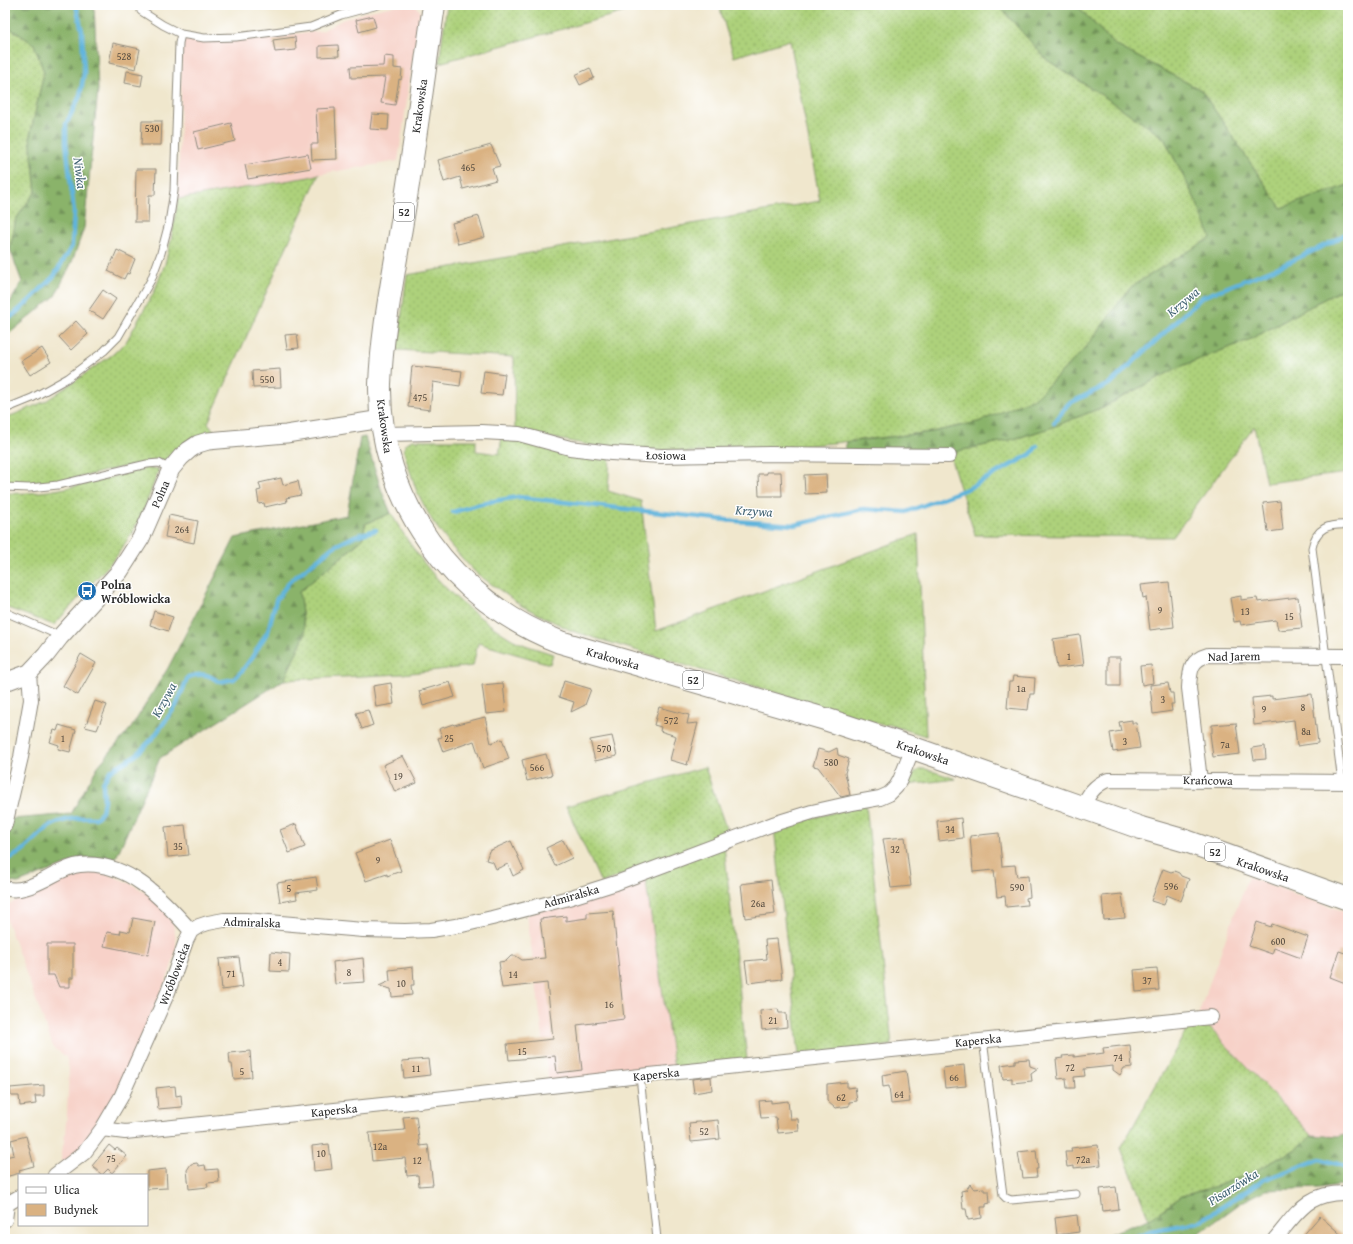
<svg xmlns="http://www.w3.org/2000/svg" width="1353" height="1244" viewBox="0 0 1353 1244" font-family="'Gentium Book Plus',serif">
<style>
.built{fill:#f7d1c8}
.grass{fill:url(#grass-dots);stroke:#6c7e53}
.forest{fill:url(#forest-firs);stroke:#5a6f4b}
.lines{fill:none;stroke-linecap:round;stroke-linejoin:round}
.stream{stroke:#60b4dc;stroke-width:4.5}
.building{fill:#dab282}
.service-casing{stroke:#8e897c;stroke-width:9}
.minor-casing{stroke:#8e897c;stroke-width:16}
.tertiary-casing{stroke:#8e897c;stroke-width:19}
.primary-casing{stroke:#8e897c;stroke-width:24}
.service{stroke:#fff;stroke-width:7}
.minor{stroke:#fff;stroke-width:14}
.tertiary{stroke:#fff;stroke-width:17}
.primary{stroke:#fff;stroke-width:22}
.labels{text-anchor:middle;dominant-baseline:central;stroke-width:3;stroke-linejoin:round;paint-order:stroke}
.number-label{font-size:10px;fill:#574d41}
.shield{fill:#fff;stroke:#6b6b6b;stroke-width:1}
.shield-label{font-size:11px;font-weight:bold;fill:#2b2b2b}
.street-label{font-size:12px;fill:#2b2b2b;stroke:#fff}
.poi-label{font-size:12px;font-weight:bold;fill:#2b2b2b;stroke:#fff;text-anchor:start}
.water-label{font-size:13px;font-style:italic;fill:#406272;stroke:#fff}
</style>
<defs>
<pattern id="grass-dots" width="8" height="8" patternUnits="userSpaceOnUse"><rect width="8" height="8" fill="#add17b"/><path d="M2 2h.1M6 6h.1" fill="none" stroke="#95b46a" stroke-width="1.8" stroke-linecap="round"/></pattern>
<pattern id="forest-firs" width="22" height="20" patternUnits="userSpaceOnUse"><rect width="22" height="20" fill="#8ab36b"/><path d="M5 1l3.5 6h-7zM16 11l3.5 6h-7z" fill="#719258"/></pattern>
</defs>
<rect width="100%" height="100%" fill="#fff"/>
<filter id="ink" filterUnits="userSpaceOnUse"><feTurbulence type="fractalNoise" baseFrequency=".025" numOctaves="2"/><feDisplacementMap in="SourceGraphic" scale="8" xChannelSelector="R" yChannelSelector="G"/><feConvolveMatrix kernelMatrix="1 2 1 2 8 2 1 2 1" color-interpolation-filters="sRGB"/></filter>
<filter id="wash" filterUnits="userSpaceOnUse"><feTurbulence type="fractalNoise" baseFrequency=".012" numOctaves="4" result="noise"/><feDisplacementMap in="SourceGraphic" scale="16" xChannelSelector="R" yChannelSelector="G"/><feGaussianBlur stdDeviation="0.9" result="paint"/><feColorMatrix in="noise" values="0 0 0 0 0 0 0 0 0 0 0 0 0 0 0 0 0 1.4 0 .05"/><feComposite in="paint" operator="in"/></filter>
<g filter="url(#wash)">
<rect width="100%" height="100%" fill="#f0e7cd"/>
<path class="built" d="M415,5L420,11L398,161L319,174L310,177L178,199L182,47L184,38L236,40L322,31L342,20L366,12L393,6Z
M77,872H103L134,885L158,902L173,924L176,939V950L170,971L118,1095L78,1152L65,1163L61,1159V1152L64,1143L67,1113L69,1068L66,1057L60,1052L54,1049L5,916V906Z
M645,876L674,1068L549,1083L527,915Z
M1248,877L1348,913V1134L1338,1137L1312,1135L1202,1020L1198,1015Z"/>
<path class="grass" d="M447,5H650L439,63Z
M719,5H998L1047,60L1111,101L1164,138L1195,199L1212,238L1172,261L1131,287L1084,350L1035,398L978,422L932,432L769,450L661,453L611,449L515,431L514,357L397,350L407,275L820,201L790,40L734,57Z
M1076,5H1348V185L1281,208L1201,90L1115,45Z
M5,25L34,44L44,72L30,136L36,191L16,219L10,249L5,231Z
M319,174L208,423L215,432L179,446L164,461C128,463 93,476 58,481C40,484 23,484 5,483V417L13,415L46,401L112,355L126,342L154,292L165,264L171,240L178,199L309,177Z
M1348,286V473L1266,483L1254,426L1173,537L975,535L949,453L1014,439L1050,428L1103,407L1177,368L1251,339Z
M502,438L610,457L608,491L641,501L656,631L918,534L926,736L887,724L886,726L572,631L522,606L476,573L451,546L433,522L417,492L408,465L404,452L405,444L412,440H476V451L499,454Z
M147,468L159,469L145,507L132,533L116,557L54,625L5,607V493C53,496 101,479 147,468Z
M391,513C416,557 443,591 485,621C495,628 507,637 518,642C529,647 541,650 553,654L550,664L478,643L473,666L402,674L284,680L305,634L299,592L363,539L365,524Z
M705,767L728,834L601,883L566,806Z
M921,769H926L956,779L907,785L915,772Z
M866,805L892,1045L799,1055L774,827Z
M724,846L747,1060L674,1068L645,876Z
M1202,1020L1312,1135L1300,1147L1251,1173L1217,1186L1182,1196L1149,1219L1121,1148L1191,1022Z"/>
<path class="forest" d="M5,5H94L98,90L84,228L72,262L55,296L5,337V311L22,282L10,249L16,219L36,191L30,136L44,72L34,44L5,25Z
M998,5H1076L1115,45L1201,90L1281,208L1348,185V286L1251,339L1177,368L1103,407L1050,428L1014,439L949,453L844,451L847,442L932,432L978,422L1035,398L1084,350L1131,287L1172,261L1211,238L1195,199L1164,138L1111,101L1047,60Z
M365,437L382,492L391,513L365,524L363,539L299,592L305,634L284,680L160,758L114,862L95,858L81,859L18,883L9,882C0,865 7,837 12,819L71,814L98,766L131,728L168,668L235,538L347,515L360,438Z
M1348,1134V1187L1338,1185L1320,1188L1266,1190L1242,1202L1191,1239H1096L1149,1219L1182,1196L1217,1186L1251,1173L1300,1147L1312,1135L1338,1137Z"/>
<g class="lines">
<path class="stream" d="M5,322L28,302L54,276L72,246L74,212L66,142V124L80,96L84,73L82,31L76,5
M1054,423L1068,404L1111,383L1202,297L1281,266L1336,240L1348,232
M453,512L488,502L518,497L735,521L795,525L863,509L906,512L969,488L1031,454L1037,446
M5,860C22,855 32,841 45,830C59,818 79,817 96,818L102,812L104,800L103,783L110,771L136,755L153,738L176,706L188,677C202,673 207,673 219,682L234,679L242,671L253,656L268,631L276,600L289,582L333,547L355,536L376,530
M1130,1239L1150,1231L1199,1222L1263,1180L1320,1159L1348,1167"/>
</g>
<g id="blocks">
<path class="building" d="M373,16L376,27L359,32L356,20Z
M295,37L296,50L275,52L273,40Z
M113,43L140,49L136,69L109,63Z
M338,45L339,56L319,57V46Z
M384,56L394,57V68L402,69L401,80L399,79L395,105L381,103L385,77L351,78L350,67L383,66Z
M590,68L594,78L580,85L575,75Z
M127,71L143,74L141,86L125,83Z
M335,108L337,159L312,160L311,144H318L316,109Z
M372,114L389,115L388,130L370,129Z
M142,121H162L161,145H141Z
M231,123L235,141L198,150L194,132Z
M491,145L500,166L492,168L496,180L463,189L460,177L444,182L438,160Z
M308,154L311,168L248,179L245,165Z
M136,169H156L155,195H149L148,222H135Z
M479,216L485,237L458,244L452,223Z
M117,250L135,259L129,274L127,273L124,279L108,271Z
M103,290L116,299L103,319L89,310Z
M76,321L88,334L71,350L59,337Z
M297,334L299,348L287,349L285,335Z
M42,348L51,362L30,375L21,361Z
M412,366L462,371L460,386L433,382L430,410L408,407Z
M280,369L281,387L253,388L252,371Z
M484,371L505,374L502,395L481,393Z
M766,472H781L782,496H759L758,474H767Z
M826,474L827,493L805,494L804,475Z
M281,478L283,485L298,481L301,495L286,498L287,502L265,507L264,503L259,504L257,491L261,490L259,483Z
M1280,501L1283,530L1268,532L1267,524H1266L1263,503Z
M169,515L198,521L194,543L165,537Z
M1169,582L1174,627L1150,630L1146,597L1143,598L1141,585Z
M1241,596V600L1257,598L1258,602L1298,597L1302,628L1278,630L1276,620L1241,625L1240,621L1234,622L1230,598Z
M154,611L173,617L168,631L150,625Z
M1080,635L1084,665L1057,668L1053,639Z
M81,654L96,663L78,695L63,686Z
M1108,657H1120V686H1108Z
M1151,665L1153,683L1142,685L1140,666Z
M1013,676L1035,678L1034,694H1030L1028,710L1007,708L1009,682H1012Z
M564,681L591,689L585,705L571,712L574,702L559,697Z
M450,682L455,697L423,706L419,691Z
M391,683L394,704L376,707L373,686Z
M503,683L506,712L486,714L482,685Z
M1168,683L1170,693H1173L1174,704H1171L1172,711L1153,714L1150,685Z
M1312,694L1318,743L1297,746L1294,720L1254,725L1252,698L1272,696V699Z
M95,701L107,705L97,730L85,727Z
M659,707L689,715L687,724L698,723L687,765L670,760L676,736L660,731L661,727L654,725Z
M368,710L373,725L362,729L356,713Z
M485,717L491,743L502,739L509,759L483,768L474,741L443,752L438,738L442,737L439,729L453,724L454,725Z
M1132,720V723H1136L1140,748L1113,752L1110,733L1121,731L1119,722Z
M1236,723L1240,754L1213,757L1210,733H1212V725Z
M59,725L76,730L70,752L58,749L59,745L50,742L54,730L57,731Z
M612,736L617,756L595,761L590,740Z
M1265,746L1266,759L1254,760L1252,748Z
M837,748L838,755L849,759L845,773L850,795L841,797L818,767L813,766L818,749L829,752Z
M546,754L552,775L527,781L522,760Z
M403,756L417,783L395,792L383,765Z
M961,818L963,838L939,841L937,821Z
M296,824L305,847L289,853L280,830Z
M185,825L189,855L168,857L165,827Z
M999,833L1002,866L1015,865L1017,877L1028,876L1030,897L1026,898L1027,905L1006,907L1005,896L997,897L994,870L973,872L970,836Z
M905,837L911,886L891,888L883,839Z
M390,840L401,871L387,876V874L366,881L355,853Z
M563,840L572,858L555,866L546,848Z
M511,841L524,870L513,876L508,864L496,869L493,862L486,860L489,851Z
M1163,869L1171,872L1174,871L1179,873L1181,876L1189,879L1181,901L1167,895L1164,905L1151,901Z
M316,877L318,890L296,893L297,899L280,902L277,883Z
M771,880L775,914L745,918L741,884Z
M1122,894L1125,918L1104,920L1102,896Z
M613,911L624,1019L577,1025L582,1070L557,1073L555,1056L509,1060L507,1044L553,1039L547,983L502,988L499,970L500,969L499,962L506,961L511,956H516L522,960L545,958L540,919L566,916V921L587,918V913Z
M133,918L155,922L148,955L104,946L107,932L120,934L121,930L130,932Z
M1257,922L1271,927L1272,924L1308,937L1301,958L1274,948L1272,954L1249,946Z
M777,939L782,979L748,983L745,961L767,959L765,940Z
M47,944H73V978H70V987H59L54,975H47Z
M1339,951L1348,954V984L1330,977Z
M271,952L290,954L289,972L270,971Z
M239,957L243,987L222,990L219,959Z
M363,958L365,982L335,984L333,962Z
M413,967L414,985H411L412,995L392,997L391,989L379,986L390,981L389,970Z
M1157,968L1159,990L1136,992L1134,970Z
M778,1009L779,1013H786L787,1027L762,1030L760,1011Z
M1130,1045L1132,1067L1124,1068L1120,1075L1113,1070V1066L1084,1069L1085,1076L1074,1077L1075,1088H1067L1066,1078L1058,1079L1056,1059L1063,1058L1062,1056L1074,1055V1057L1104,1053L1103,1048Z
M250,1051L252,1077L234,1079L232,1064H230L229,1053Z
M428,1059L430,1075L404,1078L402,1061Z
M1029,1059L1030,1066L1038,1069L1031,1074L1032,1081L1012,1083V1078L1003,1079L1001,1065L1015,1063V1060Z
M964,1065L966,1086L945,1088L943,1068Z
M906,1071L910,1102L891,1104L889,1086L883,1087L882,1075Z
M711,1077L712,1090L694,1093L692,1079Z
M847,1082V1088L855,1087L857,1101L849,1102V1106L835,1108L827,1101V1084Z
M44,1085V1096H35L36,1104L20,1106L19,1096H11L10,1088Z
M175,1086L176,1096L181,1095L182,1107L158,1109L156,1088Z
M771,1100V1103L788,1101L790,1119H798L799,1131L778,1133L776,1117L761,1118L759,1101Z
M416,1116L420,1146L428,1145L433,1185L419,1186L418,1175L407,1176L405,1158L372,1161L369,1133L405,1130L403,1117Z
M718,1120L720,1139L691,1142L689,1123Z
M26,1136L34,1166L19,1170L20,1173L5,1177V1157L14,1155L11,1140Z
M329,1144L332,1169L314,1171L312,1146Z
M109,1145L115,1150L117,1148L127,1156L112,1173L108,1169L102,1175L92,1166Z
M1098,1145L1101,1165L1074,1168V1166L1067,1167L1065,1152H1072L1071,1148Z
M1036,1150L1038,1169H1036L1037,1177L1023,1178L1022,1171H1021L1018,1152Z
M197,1163L199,1166L205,1165L206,1170L218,1169L219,1182L207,1183L208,1187L189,1189L187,1170L191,1164Z
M166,1169L167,1188L147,1189V1171Z
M970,1184L974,1189L984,1188V1191H989L990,1203L986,1204V1207H981L982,1218L968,1220L966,1209H963L961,1191L966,1190Z
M1116,1187L1119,1209L1103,1211L1100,1189Z
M1077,1215L1079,1232L1057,1235L1055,1218Z
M1320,1216L1346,1239H1300Z"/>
</g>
</g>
<g filter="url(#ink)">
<use href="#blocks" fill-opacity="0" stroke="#8e897c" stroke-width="1"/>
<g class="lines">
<defs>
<path id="service" d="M141,11L163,25L181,34L204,38L236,37L311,27L341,15L378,5
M5,409L32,398L68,378L104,351L118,337L151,280L161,253L169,223L174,191L179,43L181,34
M5,487L29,488L58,485L147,464L159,463L170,469
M5,612L60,636
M1342,782L1312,548C1316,527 1329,524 1348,525
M983,1040L1003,1195L1006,1198L1011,1200L1076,1194
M640,1076L657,1239"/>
<path id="minor" d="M384,434L482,432L519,434L570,448L611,453L661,456L770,454L949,456
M1200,780L1189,688C1190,671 1190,660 1208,655L1348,656
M1082,808C1088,795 1094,785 1108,780L1348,782
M5,825L21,757L31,700L29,673
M5,888C18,893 34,885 46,879C56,874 68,866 80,865C127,860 163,899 191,931
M102,1129L125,1132L401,1103L640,1076L1211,1017
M55,1175L84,1153L102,1129L121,1097L168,992L186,941L191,931L199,926L208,923L224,920H246L363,930L405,931L431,930L462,925L492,918L565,899L616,883L773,824L812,812L852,803L880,798L889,794L896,787L900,780L913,748
M5,1220L7,1204L19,1197
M1275,1239C1298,1212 1308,1191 1348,1193"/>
<path id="tertiary" d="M5,682L29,673L46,655L60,637L120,571L141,538L171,469L181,457L189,450L198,444L208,441L286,434L382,419"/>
<path id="primary" d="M434,5C423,81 413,158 400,234C392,284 382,333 380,384C378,501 453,601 560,642L825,719L913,748L1141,828L1186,841L1348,899"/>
</defs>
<use href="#service" class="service-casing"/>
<use href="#minor" class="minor-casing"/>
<use href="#tertiary" class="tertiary-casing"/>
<use href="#primary" class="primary-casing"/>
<use href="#service" class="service"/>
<use href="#minor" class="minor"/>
<use href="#tertiary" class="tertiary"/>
<use href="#primary" class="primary"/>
</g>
</g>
<defs>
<symbol id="bus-disc" viewBox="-11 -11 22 22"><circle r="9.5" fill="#1f6fb2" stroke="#fff"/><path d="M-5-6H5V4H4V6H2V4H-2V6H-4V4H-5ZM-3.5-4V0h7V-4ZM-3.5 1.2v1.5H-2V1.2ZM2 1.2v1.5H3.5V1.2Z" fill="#fff"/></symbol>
</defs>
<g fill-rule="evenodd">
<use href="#bus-disc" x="76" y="580" width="22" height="22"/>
</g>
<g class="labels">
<g class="number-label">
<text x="124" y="56">528</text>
<text x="152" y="128">530</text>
<text x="468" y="167">465</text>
<text x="267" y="379">550</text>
<text x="420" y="397">475</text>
<text x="182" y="529">264</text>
<text x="1160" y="610">9</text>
<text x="1245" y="611">13</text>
<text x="1289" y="616">15</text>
<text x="1069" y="656">1</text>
<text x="1021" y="688">1a</text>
<text x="1163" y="699">3</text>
<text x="1303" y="707">8</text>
<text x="1264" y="709">9</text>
<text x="671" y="720">572</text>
<text x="1306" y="731">8a</text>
<text x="63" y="738">1</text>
<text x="449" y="738">25</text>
<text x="1125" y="741">3</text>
<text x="1225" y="744">7a</text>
<text x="604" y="748">570</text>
<text x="831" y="762">580</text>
<text x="537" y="767">566</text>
<text x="398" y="776">19</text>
<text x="950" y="829">34</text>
<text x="178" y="846">35</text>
<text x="895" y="849">32</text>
<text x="378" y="860">9</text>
<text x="1171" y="886">596</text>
<text x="1017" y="887">590</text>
<text x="289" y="888">5</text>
<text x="758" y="903">26a</text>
<text x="1278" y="941">600</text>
<text x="280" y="962">4</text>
<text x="349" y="972">8</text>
<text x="231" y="973">71</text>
<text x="513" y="974">14</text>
<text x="1147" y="980">37</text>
<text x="401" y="983">10</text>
<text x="609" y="1004">16</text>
<text x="773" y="1020">21</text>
<text x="522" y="1051">15</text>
<text x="1118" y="1057">74</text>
<text x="1070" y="1067">72</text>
<text x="416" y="1068">11</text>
<text x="242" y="1071">5</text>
<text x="954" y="1077">66</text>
<text x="899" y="1094">64</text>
<text x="841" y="1097">62</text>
<text x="704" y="1131">52</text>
<text x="380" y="1146">12a</text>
<text x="321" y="1153">10</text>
<text x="111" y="1158">75</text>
<text x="1083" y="1159">72a</text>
<text x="417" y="1160">12</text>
</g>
<g class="shield">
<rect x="394" y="203" width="20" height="18" rx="3"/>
<rect x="683" y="671" width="20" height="18" rx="3"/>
<rect x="1205" y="843" width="20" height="18" rx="3"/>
</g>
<g class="shield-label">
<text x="404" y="212">52</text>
<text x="693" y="680">52</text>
<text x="1215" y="852">52</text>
</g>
<g class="street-label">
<text transform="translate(419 106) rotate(-82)">Krakowska</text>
<text transform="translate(385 426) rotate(82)">Krakowska</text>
<text transform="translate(666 455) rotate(1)">Łosiowa</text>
<text transform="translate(160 494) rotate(-67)">Polna</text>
<text transform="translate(1234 656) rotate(-1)">Nad Jarem</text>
<text transform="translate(613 658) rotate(16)">Krakowska</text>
<text transform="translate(923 752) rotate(19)">Krakowska</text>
<text transform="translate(1208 780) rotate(1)">Krańcowa</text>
<text transform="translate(1263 869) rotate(19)">Krakowska</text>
<text transform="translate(571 896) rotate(-16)">Admiralska</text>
<text transform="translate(252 922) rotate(2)">Admiralska</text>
<text transform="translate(174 974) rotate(-69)">Wróblowicka</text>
<text transform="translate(978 1040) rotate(-6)">Kaperska</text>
<text transform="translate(656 1074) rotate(-6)">Kaperska</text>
<text transform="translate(334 1110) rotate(-6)">Kaperska</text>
</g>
<g class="poi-label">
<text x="101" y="584">Polna<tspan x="101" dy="14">Wróblowicka</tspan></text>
</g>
<g class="water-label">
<text transform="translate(80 173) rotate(83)">Niwka</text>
<text transform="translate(1183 302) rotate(-40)">Krzywa</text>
<text transform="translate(754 511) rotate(4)">Krzywa</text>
<text transform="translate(164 700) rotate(-61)">Krzywa</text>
<text transform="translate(1233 1187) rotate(-32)">Pisarzówka</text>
</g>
</g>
<rect width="1353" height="1244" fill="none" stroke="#fff" stroke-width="20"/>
<rect x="18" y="1174" width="130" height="52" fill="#ffffff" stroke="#aaaaaa"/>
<rect x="26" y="1187" width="20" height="6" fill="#ffffff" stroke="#aaaaaa"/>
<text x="54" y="1194" font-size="12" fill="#2b2b2b">Ulica</text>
<rect x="26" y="1204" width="20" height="12" fill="#dab282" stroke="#aaaaaa"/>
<text x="54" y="1214" font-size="12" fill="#2b2b2b">Budynek</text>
</svg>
